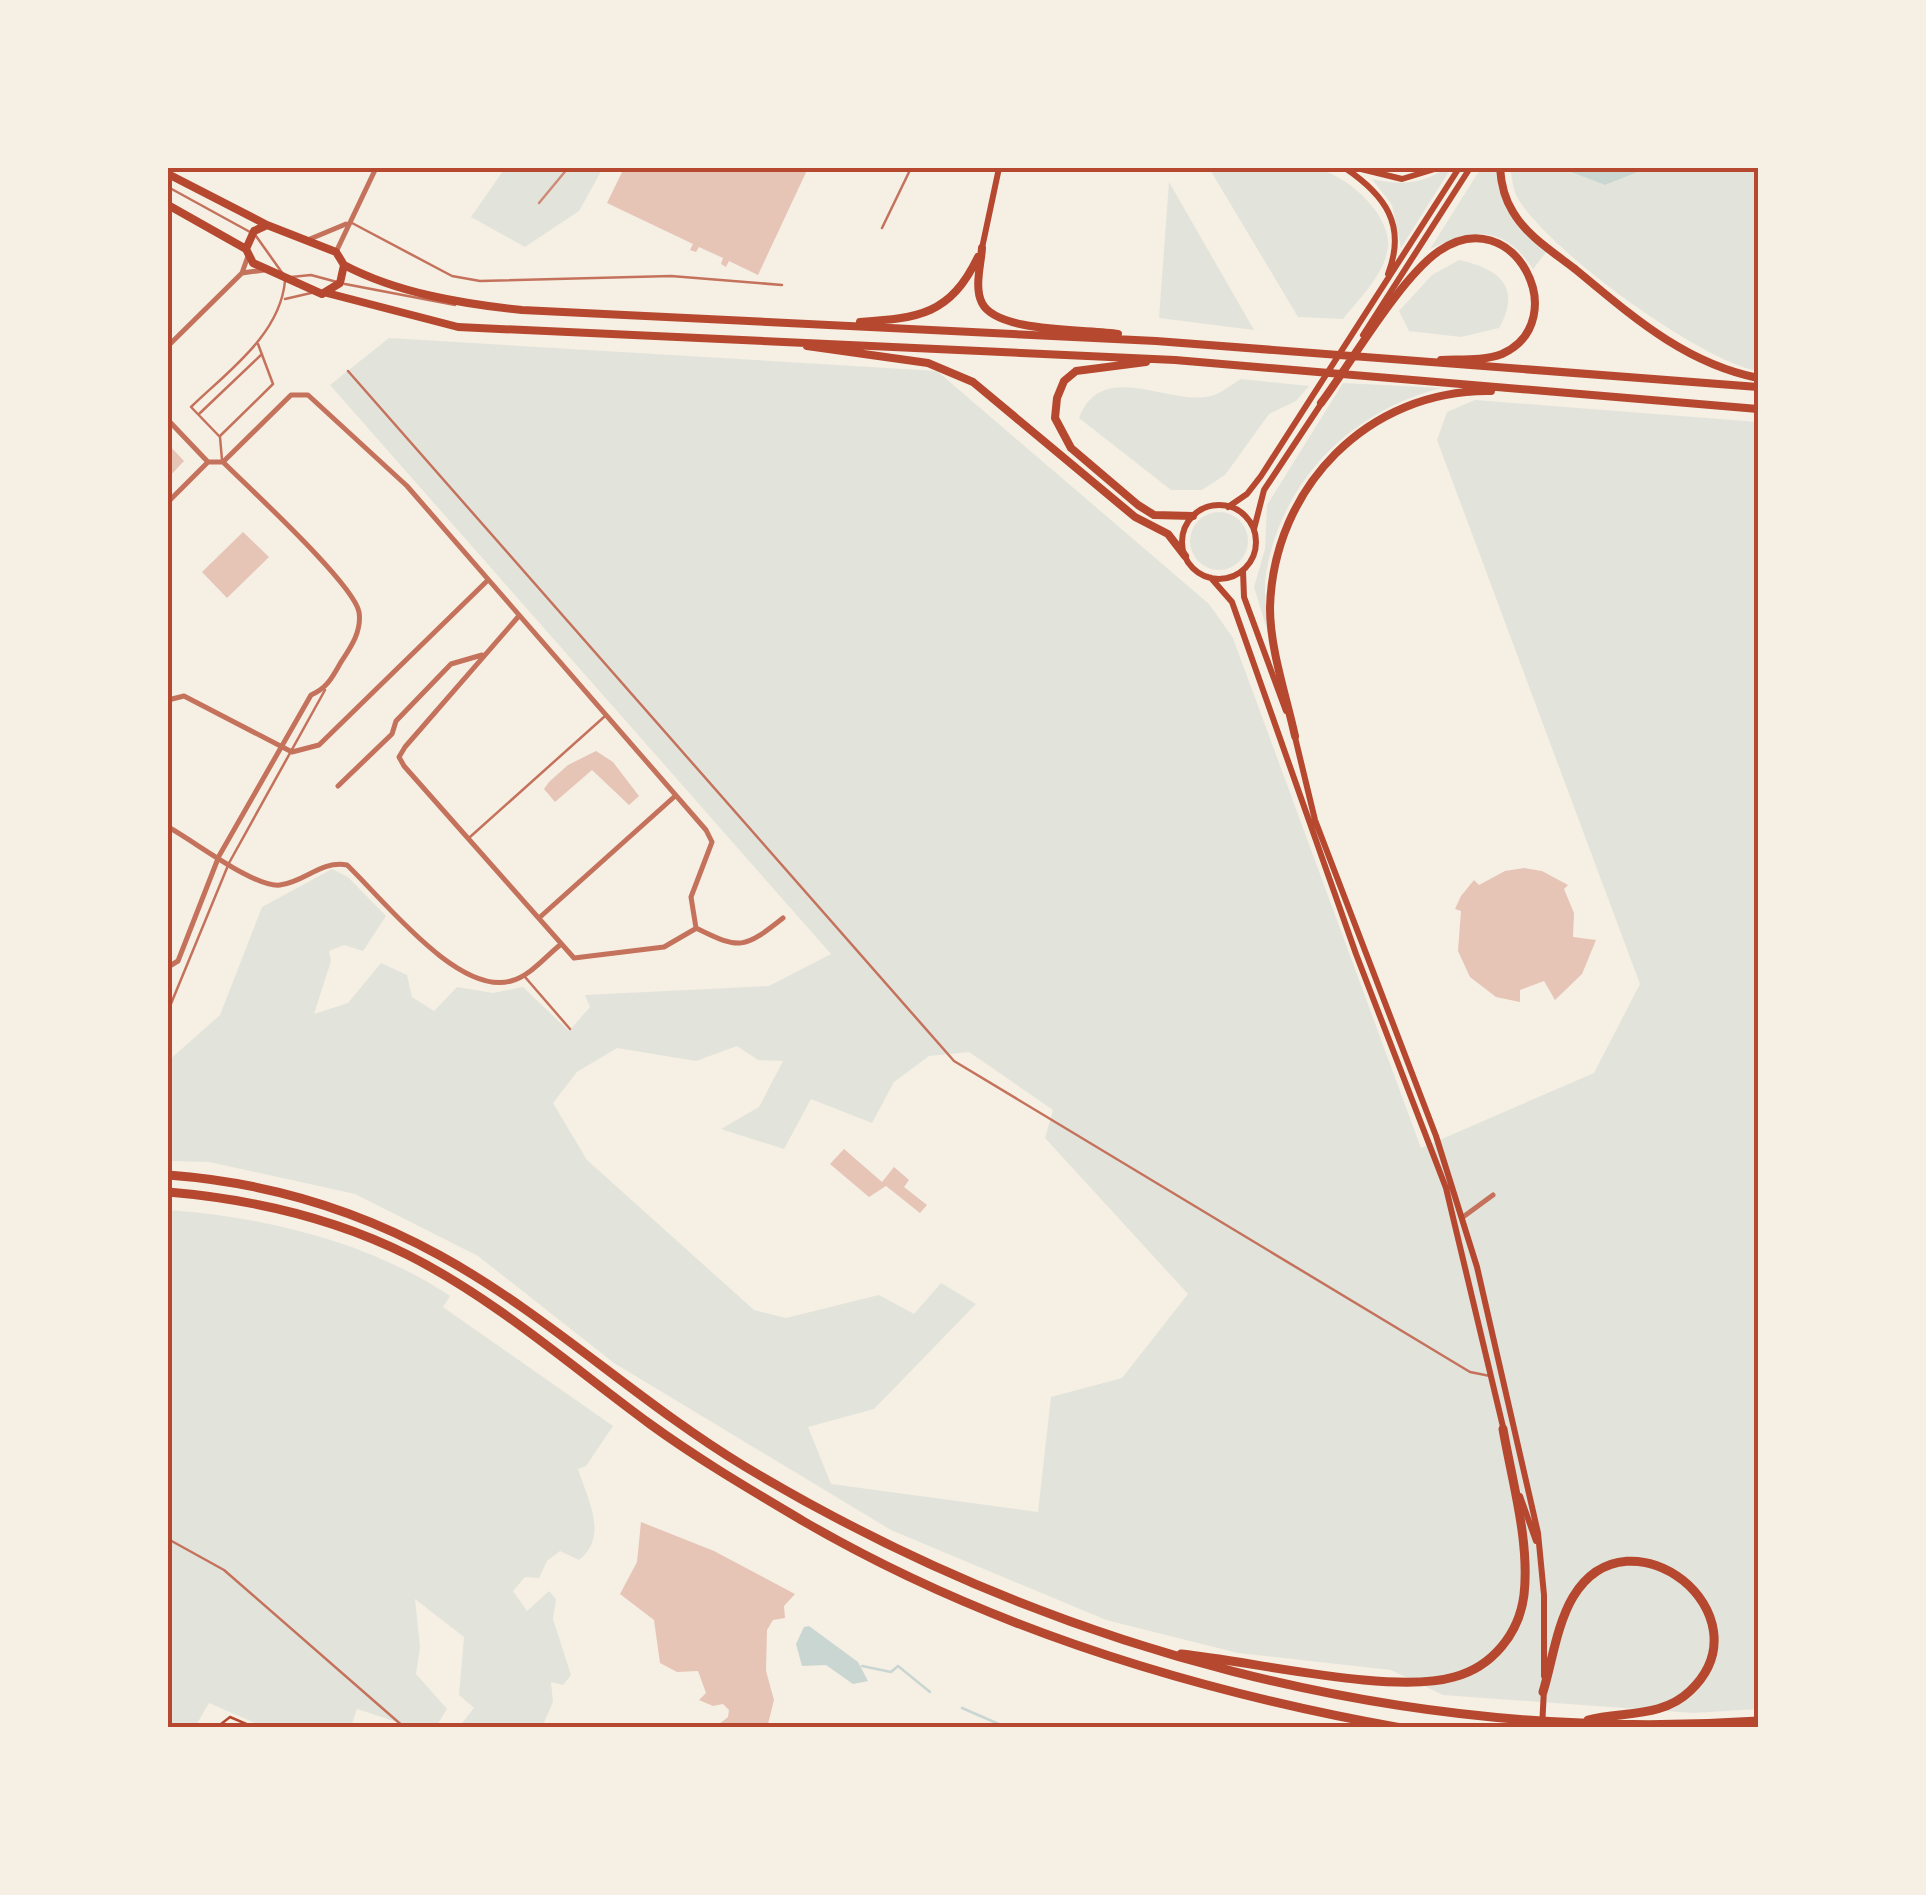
<svg xmlns="http://www.w3.org/2000/svg" width="1926" height="1895" viewBox="0 0 1926 1895" font-family="Helvetica,sans-serif">
<style>
.green{fill:#e2e4dc;fill-rule:evenodd}
.water{fill:#c9d6d2}
.lines{fill:none;stroke-linecap:round;stroke-linejoin:round}
.stream{stroke:#c9d6d2;stroke-width:2.5}
.building{fill:#e6c5b7}
.path{stroke:#b5482f;stroke-width:2.5}
.service{stroke:#c5725c;stroke-width:2.5}
.minor{stroke:#c5725c;stroke-width:5}
.secondary{stroke:#b5482f;stroke-width:6}
.primary{stroke:#b5482f;stroke-width:8}
.motorway{stroke:#b5482f;stroke-width:9}
.rail{stroke:#cf8b77;stroke-width:2.5}
.neatline{fill:none;stroke:#b5482f;stroke-width:4}
</style>
<rect width="100%" height="100%" fill="#f6efe4"/>
<path class="green" d="M505,168H603L579,211L525,247L471,217Z
M1209,168C1243,167 1278,164 1311,168C1342,170 1391,213 1388,246C1386,273 1359,299 1343,319L1298,317Z
M1446,168H1451L1401,248L1392,205L1372,179C1401,185 1421,185 1446,168Z
M1481,168H1496L1505,203L1547,251L1533,269C1503,224 1474,229 1430,249Z
M1510,168H1560L1605,185L1648,168H1758V371C1700,361 1546,249 1517,197C1513,189 1512,177 1510,168Z
M1169,182L1254,330L1159,318Z
M1459,260C1497,268 1523,286 1499,328L1461,337L1409,331L1399,311L1432,275Z
M389,338L937,371L1209,604L1233,638L1421,1148L1594,1073L1640,984L1437,440L1447,412L1475,400L1758,422V1709L1693,1713L1443,1695L1391,1670L1238,1653L1106,1620L891,1530L614,1363L478,1256L355,1194L209,1162L168,1161V1061L220,1015L262,907L332,869L348,877L386,916L363,951L344,945L329,951L331,961L314,1014L348,1003L381,963L407,975L412,997L434,1011L457,987L493,993L523,987L569,1031L590,1007L585,995L769,986L831,954L330,385ZM737,1046L758,1060L783,1061L759,1107L721,1129L784,1149L811,1099L872,1123L894,1082L929,1056L969,1052L1053,1110L1045,1138L1188,1294L1122,1378L1051,1397L1038,1512L831,1484L808,1427L874,1409L976,1304L941,1283L914,1314L879,1295L786,1318L754,1310L587,1160L553,1103L577,1072L617,1048L696,1061Z
M1241,379L1309,386L1296,401L1269,414L1225,475L1202,490H1171L1079,418C1102,356 1173,409 1214,395C1223,392 1232,384 1241,379Z
M1343,383L1441,388C1351,411 1281,481 1266,574C1263,593 1268,616 1269,636L1254,587L1265,549L1267,505Z
M1190 541a29 29 0 1 1 58 0a29 29 0 1 1-58 0Z
M168,1210C264,1217 368,1241 450,1296L443,1307L613,1426L586,1466L578,1469C588,1501 609,1536 579,1560L560,1551L547,1561L539,1578L525,1577L513,1591L527,1611L549,1591L556,1599L553,1619L571,1675L563,1685L551,1682L553,1702L542,1727H459L474,1708L459,1695L464,1637L415,1599L420,1647L416,1674L447,1709L436,1727H412L357,1709L351,1727H264L209,1703L195,1727H168Z"/>
<path class="water" d="M1560,168H1648L1605,185Z
M809,1626L858,1662L868,1681L853,1684L826,1665L802,1666L796,1644L804,1627Z"/>
<g class="lines">
<path class="stream" d="M862,1666L891,1672L898,1666L930,1692
M962,1708L1008,1728"/>
</g>
<path class="building" d="M624,168H808L758,275L729,261L726,267L721,264L723,258L699,247L696,252L690,250L693,244L607,203Z
M168,444L184,461L168,478Z
M243,532L269,557L227,598L202,572Z
M596,751L613,762L639,796L629,805L592,770L555,802L544,789L549,782L568,765Z
M1524,868L1542,871L1568,885L1564,889L1574,913L1573,937L1596,940L1582,974L1555,1000L1544,981L1520,990V1002L1496,997L1470,977L1458,951L1461,911L1455,909L1461,896L1474,880L1479,885L1505,871Z
M844,1149L882,1182L894,1167L909,1180L904,1187L927,1205L920,1213L886,1186L869,1197L830,1164Z
M641,1522L714,1551L795,1594L784,1606L785,1618L773,1620L767,1630L766,1671L774,1700L767,1728H714L728,1717L729,1710L723,1704L713,1706L699,1700L706,1693L698,1671L677,1672L660,1663L654,1620L620,1594L637,1562Z"/>
<g class="lines">
<path class="path" d="M216,1728L230,1717L256,1728"/>
<path class="service" d="M168,187L250,232
M352,223L452,276L480,281L671,276L782,285
M882,228L911,168
M256,236L283,274
M291,277L311,275L337,282
M345,284L455,305
M285,299L311,293
M348,371L954,1061L1470,1372L1490,1376
M199,414L262,354
M220,436L273,384L258,344
M222,460L220,437L191,407C227,372 280,335 285,281
M470,837L604,717
M525,977L570,1029
M168,1011L229,863L325,690
M168,1539L224,1570L405,1728"/>
<path class="minor" d="M310,239L346,224
M336,252L376,168
M242,273L264,270
M168,346L242,273L248,256
M168,420L208,462H223C248,487 354,584 359,612C362,631 351,647 341,662C332,678 327,688 311,695L219,856L178,961L168,967
M223,462L291,395H308L407,486L706,830L712,842L691,897L696,928C740,950 744,949 783,918
M168,502L208,462
M518,617L405,747L399,757L404,766L574,958L664,947L695,929
M168,700L184,696L292,752L319,745L487,581
M338,786L392,734L396,721L451,664L482,655
M168,827C193,840 254,888 280,885C305,882 321,860 347,865C383,899 458,996 511,981C530,976 545,957 560,945
M539,918L674,797
M1463,1217L1493,1195"/>
<path class="secondary" d="M1345,168C1385,195 1407,225 1388,274
M1357,168L1402,179L1438,168
M982,248L999,168
M1363,335L1470,168
M1182 542a37 37 0 1 1 74 0a37 37 0 1 1-74 0Z
M1228,507L1247,494L1261,476L1459,168
M1254,529L1264,490L1323,401
M1243,571L1244,597L1286,711
M1211,578L1232,602L1356,954L1446,1188L1504,1431
M1294,733L1315,820L1436,1136L1477,1267L1538,1533L1544,1595V1676
M1520,1496L1536,1541
M1542,1728L1544,1689"/>
<path class="primary" d="M1500,168C1501,183 1504,198 1513,212C1527,236 1553,252 1575,269C1632,316 1684,363 1758,378
M168,174L267,225
M168,205L246,249
M267,225L336,252L344,265L340,283L322,294L253,263L246,249L254,231Z
M982,248C981,265 974,287 982,303C997,333 1086,329 1118,334
M344,265C397,293 463,304 522,310L1156,341L1758,387
M327,293L458,327L1175,360L1758,409
M860,322C919,318 950,315 978,257
M807,346L928,363L973,382L1135,517L1168,534L1185,556
M1146,362L1076,371L1064,381L1057,398L1055,418L1071,448L1138,505L1154,515L1193,516
M1321,403C1351,363 1400,278 1439,251C1514,199 1575,321 1502,354C1484,361 1459,359 1441,360
M1295,736C1286,695 1270,649 1270,608C1273,488 1368,389 1491,391"/>
<path class="motorway" d="M168,1175C263,1182 354,1208 439,1255C547,1314 638,1402 744,1466C1049,1649 1402,1745 1758,1721
M168,1192C251,1199 332,1217 408,1255C495,1299 571,1366 650,1424C698,1459 751,1490 803,1521C987,1628 1193,1691 1401,1728
M1181,1654C1251,1661 1392,1695 1454,1677C1492,1667 1519,1634 1524,1595C1530,1542 1512,1481 1503,1429
M1543,1692C1552,1662 1557,1624 1573,1597C1630,1503 1770,1615 1690,1691C1662,1718 1623,1711 1588,1720"/>
<path class="rail" d="M539,203L568,168"/>
</g>
<rect width="1926" height="1895" fill="none" stroke="#f6efe4" stroke-width="340"/>
<rect x="170" y="170" width="1586" height="1555" class="neatline"/>
</svg>
